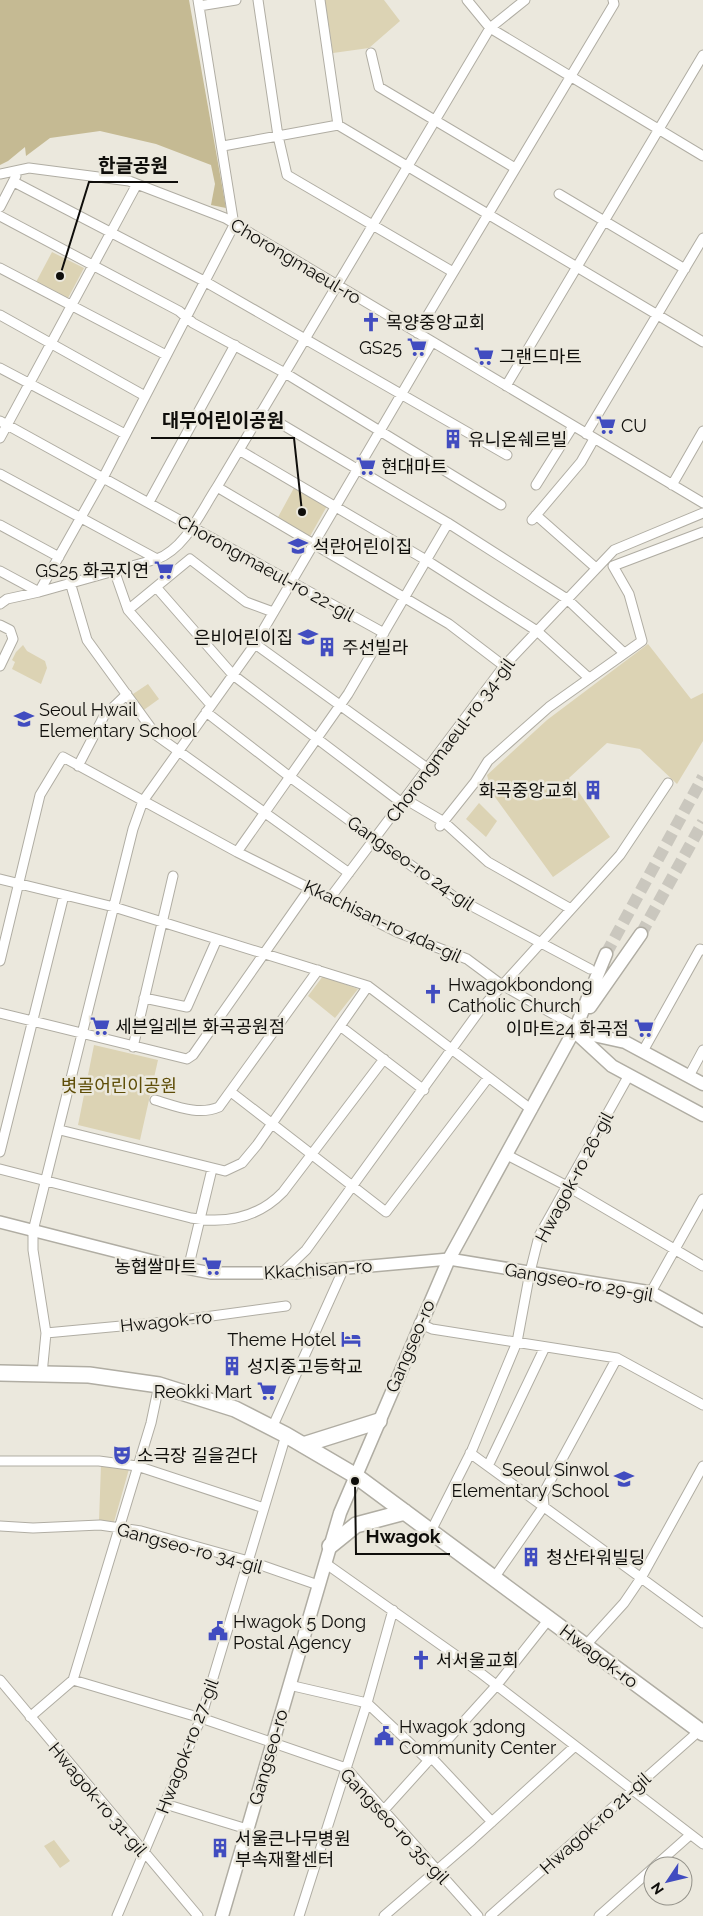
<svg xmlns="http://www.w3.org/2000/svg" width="703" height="1916" viewBox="0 0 703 1916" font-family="Raleway,'Noto Sans KR',sans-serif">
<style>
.green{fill:#dcd3b4}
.forest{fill:#c5ba93}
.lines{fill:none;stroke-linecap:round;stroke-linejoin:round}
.secondary-tunnel{stroke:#cac7be;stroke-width:12;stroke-dasharray:12 6;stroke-linecap:butt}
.minor-casing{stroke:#b0ada3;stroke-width:11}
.tertiary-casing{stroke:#b0ada3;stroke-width:14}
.secondary-casing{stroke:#b0ada3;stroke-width:15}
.primary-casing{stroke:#b0ada3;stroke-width:18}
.minor{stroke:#fff;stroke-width:9}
.tertiary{stroke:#fff;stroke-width:11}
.secondary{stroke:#fff;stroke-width:12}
.primary{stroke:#fff;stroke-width:15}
.labels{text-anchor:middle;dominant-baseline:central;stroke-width:5;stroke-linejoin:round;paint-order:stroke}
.street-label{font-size:18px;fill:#0f0e0b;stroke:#ebe8dd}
.poi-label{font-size:18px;fill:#0f0e0b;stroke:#ebe8dd;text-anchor:start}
.park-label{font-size:18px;fill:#5e4d07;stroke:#ebe8dd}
.leader{fill:none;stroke:#0f0e0b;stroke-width:2}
.callout-dot{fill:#0f0e0b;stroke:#ebe8dd;stroke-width:2}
.callout-label{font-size:19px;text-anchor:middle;font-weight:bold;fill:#0f0e0b;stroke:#ebe8dd;stroke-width:5;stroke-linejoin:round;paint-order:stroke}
</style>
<rect width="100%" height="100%" fill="#ebe8dd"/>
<path class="green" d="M325,0H384L400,21L369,48L333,53Z
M52,252L84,268L67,300L35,284Z
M295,486L327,506L309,538L277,519Z
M648,644L691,699L703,693V741L677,784L640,749L607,743L569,778L610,837L553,877L492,793L487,775L547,720Z
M23,645L27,651L45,661L47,668L41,684L12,669L15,662L12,660L16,652Z
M148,684L159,699L141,712L130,696Z
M479,803L497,821L486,837L466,819Z
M323,976L358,989L335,1018L308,996Z
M94,1045L158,1060L140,1140L78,1125Z
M101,1465L129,1469L114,1522L99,1521Z
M54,1840L70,1861L60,1868L44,1846Z"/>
<path class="forest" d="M0,0H189L226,208L211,205L215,184L211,165L156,144L100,131L50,138L26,156L25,147L8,161L0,165Z"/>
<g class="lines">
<path class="secondary-tunnel" d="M641,934L703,822
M606,954L703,777"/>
<defs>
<path id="minor" d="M198,0L234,225
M258,0L278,136L287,175L453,272
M320,0L338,125
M467,0L490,28L703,156
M199,6L236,0
M371,53L379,87L515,168
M223,146L338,125L703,342
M0,174L29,168L129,181L225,218L703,503
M14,182L204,281L507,455
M559,194L685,269
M0,207L16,176
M0,216L179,311L193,323L285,373L501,505
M0,268L166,355
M0,315L145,396
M417,333L614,4L613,0
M0,368L125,434
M506,386L703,55
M261,412L448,523L567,599L624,653
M0,421L384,633
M586,434L703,238
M0,438L137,184
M239,450L426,560L537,631L589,678
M0,474L157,559
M536,485L573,426
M672,485L703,431
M217,487L449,624L504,666
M149,502L235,345
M536,515L596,568
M532,520L581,462L594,439
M0,525L59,557
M114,570L128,610L211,705
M0,571L39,592L103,478L234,225
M70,582L87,640L156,735L349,873
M156,587L233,675L402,803L410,802L444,822L488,862L571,909
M0,604L7,599L39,592L157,559C186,548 201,511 217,487L490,28L525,0
M128,610L190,559L246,602L273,612
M0,625L10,630L13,639L0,666
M255,644L427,768
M206,712L290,777L453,896L590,969
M78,766L104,716L127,694
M440,826L475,782L488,761L549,707L642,641L629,594L613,566L703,532
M237,852L348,694L448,523
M0,879L114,907L368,986L532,1110
M330,898L504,666L614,550L703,513
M0,961L40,795L63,757L237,852L397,932L467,959L502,985L576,1027
M144,998L187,1007L217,939
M0,1013L187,1059L193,1055L310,888
M340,1026L424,1090
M133,1047L173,876
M643,1051L700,949L703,950
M689,1076L703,1050
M231,1092L386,1212L488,1078
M155,1100C176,1106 198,1116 219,1107L318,970
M60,1130L225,1171L242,1163L257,1145L368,986
M0,1152L64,895
M507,1155L567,1186L703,1266
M0,1169L191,1218C226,1224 258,1218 283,1192L384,1059
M188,1269L212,1169
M282,1273L306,1250L480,1010L620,855L668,783
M651,1292L703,1199
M419,1323L432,1329L617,1358L703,1405
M46,1333L175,1321L286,1306
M42,1374L46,1333L33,1250V1231L133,829L143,801L255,644L432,342
M272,1428L344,1268
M470,1453L703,1623
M0,1461H99L137,1466L264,1508
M488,1466L545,1347
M0,1526L33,1528L100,1525L141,1531L255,1563L318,1585
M431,1531L472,1450L517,1342L530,1272L539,1236L629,1075
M325,1563L478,1671L703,1844
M494,1578L544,1506L543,1494L617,1358
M585,1646L624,1603L641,1578L703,1466
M0,1680L198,1916
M73,1680L151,1423L159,1385
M289,1685L367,1703L429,1761
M30,1717L73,1680L201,1718L346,1768L478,1916
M431,1757L492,1822
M165,1804L247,1829
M383,1811L496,1686L549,1619
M655,1866L690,1835
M117,1916L201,1718L286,1435
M299,1916L367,1703L393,1610
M384,1916L472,1840L574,1747
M490,1916L699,1731
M599,1916L653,1868"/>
<path id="tertiary" d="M0,1222L165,1264L211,1273H292L449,1259L651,1292L703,1321"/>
<path id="secondary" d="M590,1007L641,934
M574,1031L612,1066L703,1115
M575,1031L625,1042L703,1084
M222,1916L340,1513L449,1259L576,1027L606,954"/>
<path id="primary" d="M0,1373L89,1375L159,1385L235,1409L286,1435L356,1476L703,1733
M303,1445L379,1421
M330,1546L356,1525L405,1512"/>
</defs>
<use href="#minor" class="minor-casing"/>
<use href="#tertiary" class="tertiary-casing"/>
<use href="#secondary" class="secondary-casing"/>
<use href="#primary" class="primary-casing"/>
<use href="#minor" class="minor"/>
<use href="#tertiary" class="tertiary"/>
<use href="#secondary" class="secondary"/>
<use href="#primary" class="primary"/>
</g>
<defs>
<symbol id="church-bare" viewBox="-9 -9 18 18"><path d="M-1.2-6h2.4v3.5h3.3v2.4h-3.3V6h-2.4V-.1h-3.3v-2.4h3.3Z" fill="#414cc0" stroke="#ebe8dd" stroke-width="2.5" paint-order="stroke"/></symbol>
<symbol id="supermarket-bare" viewBox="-9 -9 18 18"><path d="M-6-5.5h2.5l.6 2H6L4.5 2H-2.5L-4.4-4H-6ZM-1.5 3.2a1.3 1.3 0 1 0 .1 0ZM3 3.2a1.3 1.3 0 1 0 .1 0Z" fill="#414cc0" stroke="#ebe8dd" stroke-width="2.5" paint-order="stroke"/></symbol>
<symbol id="building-bare" viewBox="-9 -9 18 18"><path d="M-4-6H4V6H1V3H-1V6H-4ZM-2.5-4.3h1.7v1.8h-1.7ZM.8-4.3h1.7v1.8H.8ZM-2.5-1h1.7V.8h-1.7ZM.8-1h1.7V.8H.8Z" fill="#414cc0" stroke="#ebe8dd" stroke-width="2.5" paint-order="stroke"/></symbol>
<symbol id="school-bare" viewBox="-9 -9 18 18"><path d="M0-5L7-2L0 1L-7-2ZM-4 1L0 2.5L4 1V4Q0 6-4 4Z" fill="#414cc0" stroke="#ebe8dd" stroke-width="2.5" paint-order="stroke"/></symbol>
<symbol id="hotel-bare" viewBox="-9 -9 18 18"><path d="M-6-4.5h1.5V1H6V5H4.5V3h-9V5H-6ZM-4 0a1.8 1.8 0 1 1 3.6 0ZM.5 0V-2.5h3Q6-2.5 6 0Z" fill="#414cc0" stroke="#ebe8dd" stroke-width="2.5" paint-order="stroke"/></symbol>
<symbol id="theatre-bare" viewBox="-9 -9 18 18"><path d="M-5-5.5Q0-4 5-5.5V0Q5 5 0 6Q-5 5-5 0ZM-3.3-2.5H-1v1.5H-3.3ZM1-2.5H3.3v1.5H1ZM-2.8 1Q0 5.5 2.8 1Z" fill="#414cc0" stroke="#ebe8dd" stroke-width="2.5" paint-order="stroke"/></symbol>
<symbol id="civic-bare" viewBox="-9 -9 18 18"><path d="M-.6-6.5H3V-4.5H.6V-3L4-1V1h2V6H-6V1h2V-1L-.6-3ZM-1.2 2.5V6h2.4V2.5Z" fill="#414cc0" stroke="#ebe8dd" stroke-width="2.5" paint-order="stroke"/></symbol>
</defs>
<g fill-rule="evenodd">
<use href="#church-bare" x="357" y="308" width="28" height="28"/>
<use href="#supermarket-bare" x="403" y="333" width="28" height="28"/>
<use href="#supermarket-bare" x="470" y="342" width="28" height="28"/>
<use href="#supermarket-bare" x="592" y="411" width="28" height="28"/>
<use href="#building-bare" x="439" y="425" width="28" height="28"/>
<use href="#supermarket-bare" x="352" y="452" width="28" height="28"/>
<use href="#school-bare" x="284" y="532" width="28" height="28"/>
<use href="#supermarket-bare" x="150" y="556" width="28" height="28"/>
<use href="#school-bare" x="294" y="623" width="28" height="28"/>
<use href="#building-bare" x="313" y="633" width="28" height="28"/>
<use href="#school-bare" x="10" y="705" width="28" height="28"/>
<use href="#building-bare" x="579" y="776" width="28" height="28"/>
<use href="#church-bare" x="419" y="980" width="28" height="28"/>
<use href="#supermarket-bare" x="86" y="1012" width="28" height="28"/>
<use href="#supermarket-bare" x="630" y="1014" width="28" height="28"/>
<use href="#supermarket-bare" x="198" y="1252" width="28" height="28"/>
<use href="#hotel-bare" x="337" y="1325" width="28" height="28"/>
<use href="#building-bare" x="218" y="1352" width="28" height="28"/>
<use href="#supermarket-bare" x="253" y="1377" width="28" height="28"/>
<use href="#theatre-bare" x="108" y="1441" width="28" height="28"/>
<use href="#school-bare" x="610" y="1465" width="28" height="28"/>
<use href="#building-bare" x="517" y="1543" width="28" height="28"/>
<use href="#civic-bare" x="204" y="1617" width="28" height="28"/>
<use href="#church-bare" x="407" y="1646" width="28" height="28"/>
<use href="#civic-bare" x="370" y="1722" width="28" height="28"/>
<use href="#building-bare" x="206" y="1834" width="28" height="28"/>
</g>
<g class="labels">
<g class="street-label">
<text transform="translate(296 261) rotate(31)">Chorongmaeul-ro</text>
<text transform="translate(266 568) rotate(29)">Chorongmaeul-ro 22-gil</text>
<text transform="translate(450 740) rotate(-53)">Chorongmaeul-ro 34-gil</text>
<text transform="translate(411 863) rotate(35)">Gangseo-ro 24-gil</text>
<text transform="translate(383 921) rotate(25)">Kkachisan-ro 4da-gil</text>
<text transform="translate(574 1177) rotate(-62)">Hwagok-ro 26-gil</text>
<text transform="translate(318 1269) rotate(-4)">Kkachisan-ro</text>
<text transform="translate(579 1282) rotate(10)">Gangseo-ro 29-gil</text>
<text transform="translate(166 1321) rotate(-6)">Hwagok-ro</text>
<text transform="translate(410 1346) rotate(-67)">Gangseo-ro</text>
<text transform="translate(190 1548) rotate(15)">Gangseo-ro 34-gil</text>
<text transform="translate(599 1656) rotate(37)">Hwagok-ro</text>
<text transform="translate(187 1746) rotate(-69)">Hwagok-ro 27-gil</text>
<text transform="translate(268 1757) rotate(-74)">Gangseo-ro</text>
<text transform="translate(98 1799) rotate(50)">Hwagok-ro 31-gil</text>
<text transform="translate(595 1823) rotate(-42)">Hwagok-ro 21-gil</text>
<text transform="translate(395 1826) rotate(47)">Gangseo-ro 35-gil</text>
</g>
<g class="poi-label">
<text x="386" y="322">목양중앙교회</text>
<text x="402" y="347" text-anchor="end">GS25</text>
<text x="499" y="356">그랜드마트</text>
<text x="621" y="425">CU</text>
<text x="468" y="439">유니온쉐르빌</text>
<text x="381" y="466">현대마트</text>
<text x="313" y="546">석란어린이집</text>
<text x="149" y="570" text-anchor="end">GS25 화곡지연</text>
<text x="293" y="637" text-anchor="end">은비어린이집</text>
<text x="342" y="647">주선빌라</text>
<text x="39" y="709">Seoul Hwail<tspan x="39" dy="21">Elementary School</tspan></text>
<text x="578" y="790" text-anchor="end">화곡중앙교회</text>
<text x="448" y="984">Hwagokbondong<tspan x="448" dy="21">Catholic Church</tspan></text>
<text x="115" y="1026">세븐일레븐 화곡공원점</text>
<text x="629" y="1028" text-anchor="end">이마트24 화곡점</text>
<text x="197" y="1266" text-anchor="end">농협쌀마트</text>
<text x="336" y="1339" text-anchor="end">Theme Hotel</text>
<text x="247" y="1366">성지중고등학교</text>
<text x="252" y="1391" text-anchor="end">Reokki Mart</text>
<text x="137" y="1455">소극장 길을걷다</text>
<text x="609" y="1469" text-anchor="end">Seoul Sinwol<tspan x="609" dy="21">Elementary School</tspan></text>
<text x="546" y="1557">청산타워빌딩</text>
<text x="233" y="1621">Hwagok 5 Dong<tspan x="233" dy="21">Postal Agency</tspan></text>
<text x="436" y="1660">서서울교회</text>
<text x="399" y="1726">Hwagok 3dong<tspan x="399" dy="21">Community Center</tspan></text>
<text x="235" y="1838">서울큰나무병원<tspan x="235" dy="21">부속재활센터</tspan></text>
</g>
<g class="park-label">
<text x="119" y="1085">볏골어린이공원</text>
</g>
</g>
<path class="leader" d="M60 276L89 182H178M302 512L294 438H151M355 1481L356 1554H450"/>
<g class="callout-dot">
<circle cx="60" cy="276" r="5"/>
<circle cx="302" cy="512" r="5"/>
<circle cx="355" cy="1481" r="5"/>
</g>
<g class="callout-label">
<text x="133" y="172">한글공원</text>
<text x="223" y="427">대무어린이공원</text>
<text x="403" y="1543">Hwagok</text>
</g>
<g transform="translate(668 1881) rotate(235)"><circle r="24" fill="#ebe8dd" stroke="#939189"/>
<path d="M0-4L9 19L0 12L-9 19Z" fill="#414cc0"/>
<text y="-8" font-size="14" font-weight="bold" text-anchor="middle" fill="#0f0e0b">N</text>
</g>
</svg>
